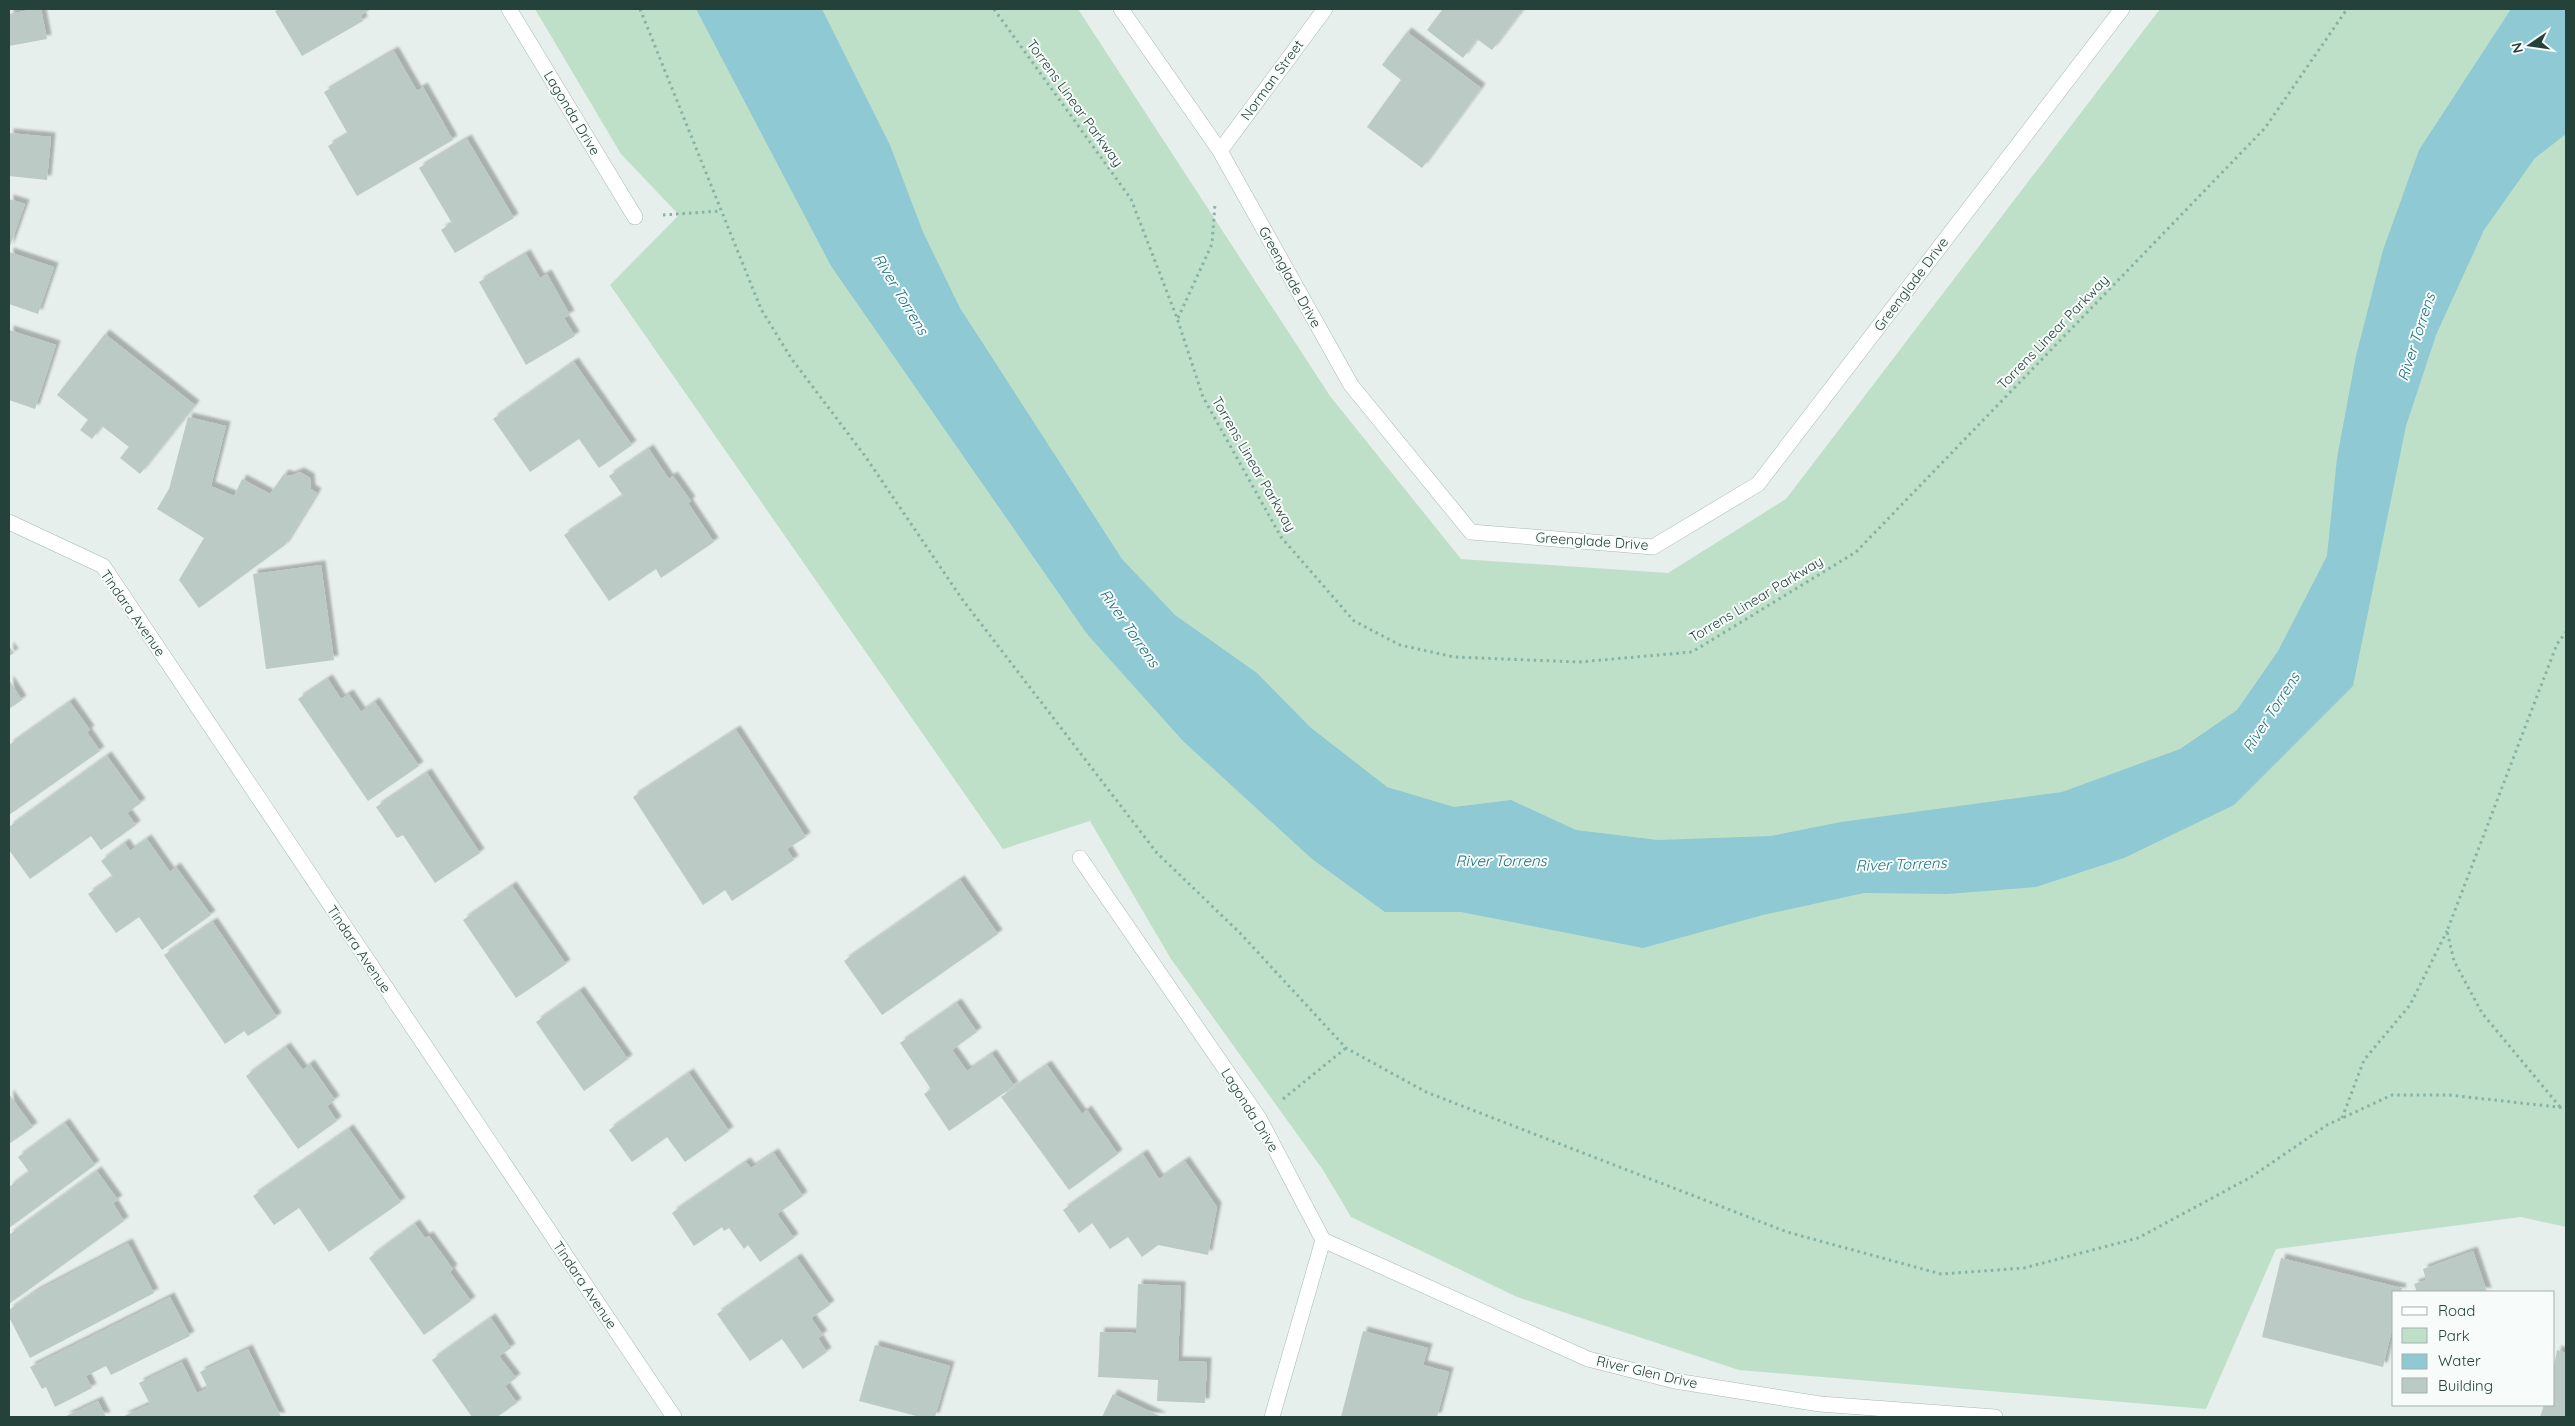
<svg xmlns="http://www.w3.org/2000/svg" width="2575" height="1426" viewBox="0 0 2575 1426" font-family="Quicksand,sans-serif">
<style>
.green{fill:#bfe0c8}
.water{fill:#8ec9d4}
.building{fill:#bbcac4;filter:url(#shadow)}
.lines{fill:none;stroke-linecap:round;stroke-linejoin:round}
.street-casing{stroke:#a8b8b2;stroke-width:16}
.path{stroke:#86b3a5;stroke-width:3;stroke-dasharray:2.5 4;stroke-linecap:butt}
.street{stroke:#fff;stroke-width:15}
.labels{text-anchor:middle;dominant-baseline:central;stroke-width:4;stroke-linejoin:round;paint-order:stroke}
.street-label{font-size:14px;fill:#24423a;stroke:#f7fbf9}
.water-label{font-size:15px;font-style:italic;fill:#1c6f80;stroke:#f7fbf9}
</style>
<defs>
<filter id="shadow"><feDropShadow dx="4.5" dy="-4.5" stdDeviation="1" flood-color="#0004"/></filter>
</defs>
<rect width="100%" height="100%" fill="#e6efeb"/>
<path class="green" d="M535,9H1078L1330,396L1461,559L1668,573L1786,499L2160,9H2566V1227L2521,1217L2276,1249L2206,1409L1739,1370L1517,1297L1351,1217L1323,1170L1171,959L1090,821L1003,849L610,285L679,215L621,154Z"/>
<path class="water" d="M696,9H822L890,145L923,232L960,308L1122,559L1175,615L1257,673L1310,727L1387,787L1454,807L1511,800L1576,830L1658,840L1771,836L1841,822L2062,792L2180,749L2237,710L2278,651L2327,556L2337,458L2356,356L2383,250L2419,150L2511,9H2566V134L2535,158L2484,230L2436,335L2406,426L2353,686L2234,805L2124,858L2036,887L1947,894L1864,893L1763,915L1643,948L1461,912H1385L1312,859L1183,741L1087,634L831,266Z"/>
<path class="building" d="M35,9H41L47,39L9,46V14Z
M280,9H371L361,15L363,21L302,56L275,11Z
M1443,9H1523L1492,50L1477,39L1463,58L1427,30Z
M1407,32L1481,88L1422,168L1367,127L1401,80L1382,65Z
M394,51L417,91L423,87L453,140L357,196L328,146L348,134L324,92Z
M9,133L51,137L47,180L9,176Z
M467,139L514,218L455,253L441,230L452,223L419,168Z
M9,199L25,204L9,249Z
M9,252L54,267L38,314L9,304Z
M526,254L540,278L547,274L570,315L564,318L575,336L526,365L479,282Z
M9,330L56,345L35,409L9,400Z
M105,334L195,405L140,474L120,458L129,447L102,426L92,439L80,430L88,420L57,395Z
M574,362L632,445L599,468L579,439L530,472L493,419Z
M188,417L226,426L211,486L234,496L242,479L270,494L284,474L290,476L300,472L310,478L311,489L317,493L285,545L199,608L179,580L204,538L157,509L169,489Z
M649,449L669,479L673,476L691,501L688,503L714,542L661,578L656,569L609,601L564,535L623,496L609,476Z
M321,565L334,660L266,669L253,574Z
M9,646L14,653L9,656Z
M328,679L341,699L349,694L361,712L375,702L419,766L368,801L298,699Z
M9,680L22,700L9,709Z
M70,702L90,730L87,732L100,751L9,815V745Z
M736,730L806,837L787,849L794,860L732,901L725,890L703,905L633,797Z
M107,756L141,803L127,813L136,825L101,850L91,836L30,879L9,850V827Z
M427,773L480,853L435,883L403,835L397,838L376,807Z
M147,839L170,872L176,867L211,915L162,950L139,917L116,933L88,894L113,877L101,861L125,843L130,851Z
M960,880L998,934L882,1015L844,961Z
M512,886L566,964L516,998L463,920Z
M213,922L277,1017L248,1036L244,1031L225,1044L164,955Z
M580,991L628,1059L584,1091L536,1022Z
M957,1003L977,1032L952,1050L967,1071L992,1054L1014,1086L949,1131L924,1094L931,1089L900,1043Z
M286,1047L303,1070L310,1064L335,1100L327,1106L337,1121L298,1149L246,1076Z
M1047,1065L1082,1114L1087,1110L1118,1154L1069,1190L1001,1097Z
M689,1073L729,1131L685,1162L667,1137L632,1162L609,1130Z
M9,1094L33,1127L9,1144Z
M65,1123L95,1165L9,1228V1187L29,1172L18,1157Z
M349,1129L401,1202L329,1252L299,1208L274,1225L253,1196Z
M774,1153L803,1196L777,1214L794,1238L760,1262L748,1245L744,1249L729,1228L724,1231L722,1227L694,1246L672,1213L746,1162L751,1168Z
M1143,1154L1159,1179L1185,1161L1217,1207L1208,1255L1158,1245L1142,1257L1128,1237L1110,1249L1092,1223L1079,1233L1063,1210Z
M97,1171L118,1200L113,1203L124,1221L9,1304V1235Z
M415,1224L425,1238L429,1236L453,1269L450,1272L471,1301L424,1335L369,1258Z
M128,1243L154,1293L30,1358L9,1317V1310L35,1292Z
M2473,1251L2487,1292H2417L2414,1284L2426,1280L2423,1269Z
M797,1258L830,1305L811,1318L823,1335L818,1338L827,1352L803,1369L782,1339L750,1361L717,1314Z
M2281,1258L2402,1288L2401,1292H2394V1321L2383,1367L2262,1337Z
M1138,1284L1181,1286L1178,1361L1207,1362L1205,1403L1157,1401L1158,1380L1098,1377L1100,1332L1136,1333Z
M170,1297L190,1336L111,1375L106,1366L86,1376L92,1388L55,1407L46,1387L42,1389L30,1367Z
M491,1318L511,1348L499,1356L516,1378L505,1386L517,1403L497,1417H472L432,1360Z
M1363,1331L1428,1348L1423,1365L1449,1372L1437,1417H1341Z
M875,1345L950,1366L935,1417H920L859,1401Z
M248,1349L281,1417H122L150,1404L139,1383L182,1362L197,1393L208,1388L200,1372Z
M2557,1350L2566,1353V1417H2540L2544,1405H2554V1365Z
M1113,1394L1162,1417H1102Z
M98,1401L106,1417H64Z"/>
<g class="lines">
<defs>
<path id="street" d="M509,9L635,217
M1121,9L1220,151L1351,385L1471,532L1653,547L1758,484L2122,9
M1220,151L1325,9
M9,522L103,566L674,1417
M1080,858L1259,1118L1323,1240L1272,1417
M1323,1240L1588,1359L1675,1381L1820,1404L1995,1417"/>
</defs>
<use href="#street" class="street-casing"/>
<path class="path" d="M640,9L761,309L791,358L865,456L962,599L1157,853L1240,933L1346,1048L1426,1092L1787,1232L1941,1274L2024,1268L2138,1238L2251,1177L2327,1125L2392,1095H2449L2566,1108
M994,9L1131,199L1177,318L1203,397L1281,537L1354,621L1400,645L1454,657L1579,662L1692,652L1856,552L2265,128L2347,9
M663,215L721,211
M1178,318L1212,244L1215,204
M1283,1099L1346,1048
M2560,1107L2482,1013L2454,961L2447,931L2557,644L2566,632
M2342,1118L2364,1060L2410,1005L2447,931"/>
<use href="#street" class="street"/>
</g>
<g class="labels">
<g class="street-label">
<text transform="translate(1272 80) rotate(-54)">Norman Street</text>
<text transform="translate(1075 103) rotate(54)">Torrens Linear Parkway</text>
<text transform="translate(572 113) rotate(59)">Lagonda Drive</text>
<text transform="translate(1290 277) rotate(61)">Greenglade Drive</text>
<text transform="translate(1911 284) rotate(-53)">Greenglade Drive</text>
<text transform="translate(2053 332) rotate(-46)">Torrens Linear Parkway</text>
<text transform="translate(1254 464) rotate(60)">Torrens Linear Parkway</text>
<text transform="translate(1592 541) rotate(4)">Greenglade Drive</text>
<text transform="translate(1756 599) rotate(-31)">Torrens Linear Parkway</text>
<text transform="translate(133 613) rotate(55)">Tindara Avenue</text>
<text transform="translate(359 949) rotate(56)">Tindara Avenue</text>
<text transform="translate(1250 1110) rotate(58)">Lagonda Drive</text>
<text transform="translate(585 1285) rotate(56)">Tindara Avenue</text>
<text transform="translate(1647 1372) rotate(13)">River Glen Drive</text>
</g>
<g class="water-label">
<text transform="translate(901 294) rotate(59)">River Torrens</text>
<text transform="translate(2416 337) rotate(-72)">River Torrens</text>
<text transform="translate(1130 628) rotate(55)">River Torrens</text>
<text transform="translate(2271 712) rotate(-57)">River Torrens</text>
<text x="1501" y="860">River Torrens</text>
<text transform="translate(1901 864) rotate(-2)">River Torrens</text>
</g>
</g>
<rect width="2575" height="1426" fill="none" stroke="#24423a" stroke-width="20"/>
<rect x="2392" y="1291" width="162" height="115" fill="#f7fbf9" stroke="#a3b1ad"/>
<rect x="2402" y="1307" width="25" height="8" fill="#ffffff" stroke="#a3b1ad"/>
<text x="2438" y="1316" font-size="15" fill="#24423a">Road</text>
<rect x="2402" y="1328" width="25" height="15" fill="#bfe0c8" stroke="#a3b1ad"/>
<text x="2438" y="1341" font-size="15" fill="#24423a">Park</text>
<rect x="2402" y="1354" width="25" height="15" fill="#8ec9d4" stroke="#a3b1ad"/>
<text x="2438" y="1366" font-size="15" fill="#24423a">Water</text>
<rect x="2402" y="1378" width="25" height="15" fill="#bbcac4" stroke="#a3b1ad"/>
<text x="2438" y="1391" font-size="15" fill="#24423a">Building</text>
<g transform="translate(2530 45) rotate(257)" stroke="#f7fbf9" stroke-width="4" paint-order="stroke">
<path d="M0-4L9 19L0 12L-9 19Z" fill="#24423a"/>
<text y="-8" font-size="14" font-weight="bold" text-anchor="middle" fill="#24423a">N</text>
</g>
</svg>
